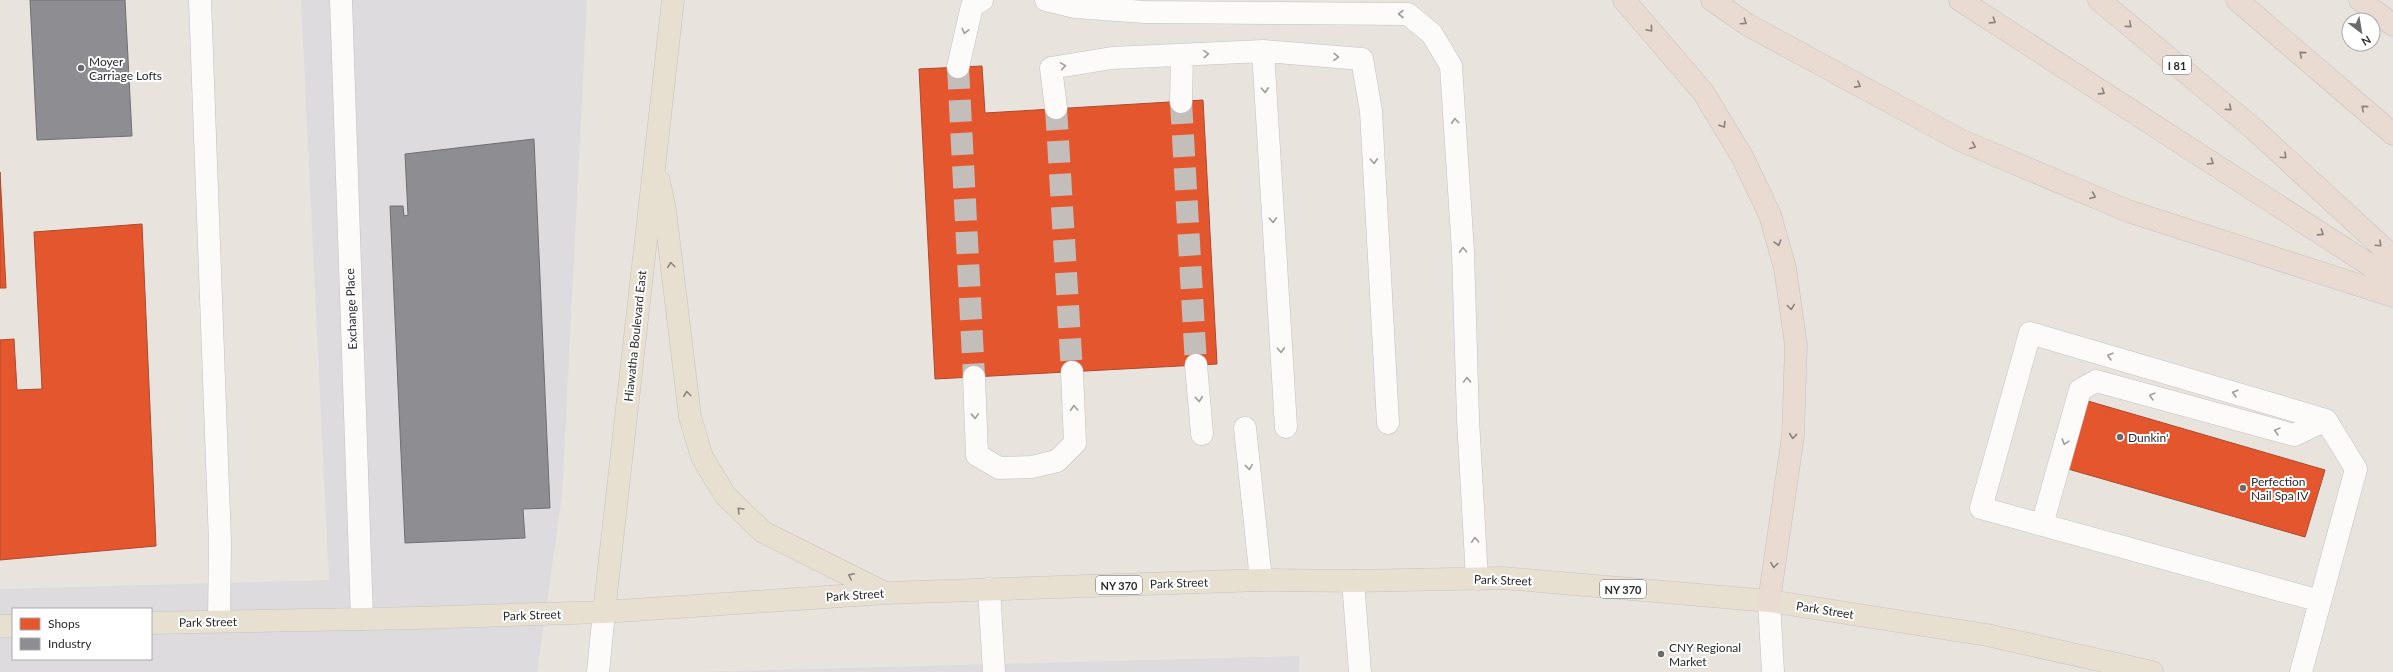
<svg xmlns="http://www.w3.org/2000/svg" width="2393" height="672" viewBox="0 0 2393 672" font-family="Lato,sans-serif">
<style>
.industrial{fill:#dedbde;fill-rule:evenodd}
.shops{fill:#e4572e;stroke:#ac4a2d}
.industry{fill:#8d8d92;stroke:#6f6f73}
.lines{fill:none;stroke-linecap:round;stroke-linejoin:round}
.minor-tunnel{stroke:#c3beba;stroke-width:22;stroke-dasharray:22 11;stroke-linecap:butt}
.minor-casing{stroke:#c2c0c0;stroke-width:23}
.major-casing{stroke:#c4c2c0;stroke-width:23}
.highway-casing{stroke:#c4c2c0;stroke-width:23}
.minor{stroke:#fcfbfa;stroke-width:22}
.major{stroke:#e7e0d1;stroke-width:22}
.highway{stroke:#e9dad2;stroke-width:22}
.oneway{stroke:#9e9d9c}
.oneway2{stroke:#8a827e}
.oneway3{stroke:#88857e}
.poi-dot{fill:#6d6b69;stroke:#fff;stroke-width:1.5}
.labels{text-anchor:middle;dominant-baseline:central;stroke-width:4;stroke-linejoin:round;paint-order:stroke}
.shield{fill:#fff;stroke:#6a6a6a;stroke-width:1}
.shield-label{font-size:11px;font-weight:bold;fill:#2a2a2a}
.poi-label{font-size:12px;fill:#2a2a2a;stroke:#fff;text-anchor:start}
.street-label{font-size:12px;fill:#2a2a2a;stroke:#fff}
</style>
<rect width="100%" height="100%" fill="#e9e3de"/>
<path class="industrial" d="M301,0H587L562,495L537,672H0V589L329,580ZM13,609H151V659H13Z
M1299,656V672H698Z"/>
<path class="shops" d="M982,66L985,113L1203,100L1217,364L935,379L919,69Z
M0,172L6,288H0Z
M142,224L156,546L0,560V340L14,339L17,390L42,389L34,232Z
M2088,401L2325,470L2305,537L2068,469Z"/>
<path class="industry" d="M30,0H125L132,136L37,140Z
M534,139L550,508L523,509L525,538L405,543L390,206H403L404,216L408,215L405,154Z"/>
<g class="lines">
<path class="minor-tunnel" d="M958,67L974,377
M1181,102L1196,365
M1056,108L1072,372"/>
<defs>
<path id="minor" d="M200,0L220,542L219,621
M341,0L362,619
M1046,0L1075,7L1145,12L1408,14L1432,34L1451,66L1463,252L1468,419L1477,579
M1263,51L1286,427
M958,67L972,6L982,0
M1181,102L1182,55
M1056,108L1051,68L1112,58L1263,51L1362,59L1371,111L1388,423
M1196,365L1202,434
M974,377L977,455L999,468L1032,467L1057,461L1075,443L1072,372
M1245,428L1261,580
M2042,525L2080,390L2096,381L2294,435L2326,420
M1353,581L1360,672
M989,589L994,672
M1769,601L1773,672
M598,672L604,612
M2301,672L2356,469L2326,420L2030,333L1981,508L2320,601"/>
<path id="major" d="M659,181L665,210L690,417L702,457L725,495L763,532L885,593
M604,612L673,0
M151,623L417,618L604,612L886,593L1261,580L1353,581L1503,578L1769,601L1987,635L2152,672
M0,626H13"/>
<path id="highway" d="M1624,0L1703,92L1743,158L1770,215L1785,268L1796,345L1793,436L1769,601
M1712,0L1748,25L1960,140L2128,211L2393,296
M1960,0L2393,280
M2099,0L2255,130L2393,257
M2237,0L2393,134
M2360,0L2393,25"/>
</defs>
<use href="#minor" class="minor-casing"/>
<use href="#major" class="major-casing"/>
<use href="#highway" class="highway-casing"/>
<use href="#minor" class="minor"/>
<use href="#major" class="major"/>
<use href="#highway" class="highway"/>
</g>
<defs><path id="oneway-chevron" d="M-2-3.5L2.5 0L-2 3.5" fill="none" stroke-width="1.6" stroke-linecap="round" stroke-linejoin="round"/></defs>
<g class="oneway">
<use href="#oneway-chevron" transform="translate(1401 14) rotate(-180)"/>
<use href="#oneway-chevron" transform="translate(965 31) rotate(103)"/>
<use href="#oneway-chevron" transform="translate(1206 54) rotate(-2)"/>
<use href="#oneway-chevron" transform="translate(1336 57) rotate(4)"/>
<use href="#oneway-chevron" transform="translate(1063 66) rotate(-9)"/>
<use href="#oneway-chevron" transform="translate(1265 90) rotate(87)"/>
<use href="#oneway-chevron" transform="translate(1455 121) rotate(-94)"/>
<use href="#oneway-chevron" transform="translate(1374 161) rotate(87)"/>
<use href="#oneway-chevron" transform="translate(1273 220) rotate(87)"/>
<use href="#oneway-chevron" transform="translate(1463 250) rotate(-93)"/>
<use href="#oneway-chevron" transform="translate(1281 350) rotate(87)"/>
<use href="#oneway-chevron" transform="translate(2110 356) rotate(-164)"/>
<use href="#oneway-chevron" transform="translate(1467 380) rotate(-92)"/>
<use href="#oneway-chevron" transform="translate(2235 393) rotate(-164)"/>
<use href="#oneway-chevron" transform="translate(2152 396) rotate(-165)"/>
<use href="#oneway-chevron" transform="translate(1199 399) rotate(85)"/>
<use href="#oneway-chevron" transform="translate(1074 408) rotate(-93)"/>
<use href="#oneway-chevron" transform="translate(975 416) rotate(88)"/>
<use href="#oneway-chevron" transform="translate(2277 431) rotate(-165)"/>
<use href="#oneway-chevron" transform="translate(2065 442) rotate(106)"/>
<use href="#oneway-chevron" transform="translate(1249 467) rotate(84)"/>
<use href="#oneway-chevron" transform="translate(1475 540) rotate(-93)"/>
</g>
<g class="oneway2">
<use href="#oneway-chevron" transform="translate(1993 21) rotate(33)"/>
<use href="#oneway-chevron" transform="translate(1744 22) rotate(34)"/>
<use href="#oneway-chevron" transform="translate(2129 25) rotate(40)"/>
<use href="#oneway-chevron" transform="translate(1650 29) rotate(50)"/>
<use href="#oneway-chevron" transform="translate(2302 54) rotate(-140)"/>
<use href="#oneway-chevron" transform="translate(1858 85) rotate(29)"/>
<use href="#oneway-chevron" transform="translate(2102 92) rotate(33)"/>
<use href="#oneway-chevron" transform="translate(2229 108) rotate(40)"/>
<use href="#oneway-chevron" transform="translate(2364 108) rotate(-139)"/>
<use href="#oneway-chevron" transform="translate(1723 125) rotate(58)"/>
<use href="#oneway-chevron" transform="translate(1973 146) rotate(23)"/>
<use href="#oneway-chevron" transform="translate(2284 156) rotate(43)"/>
<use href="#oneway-chevron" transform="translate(2211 162) rotate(33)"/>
<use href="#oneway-chevron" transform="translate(2093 196) rotate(23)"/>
<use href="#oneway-chevron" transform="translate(2321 233) rotate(33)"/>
<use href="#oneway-chevron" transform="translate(1778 243) rotate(73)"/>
<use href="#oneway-chevron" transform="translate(2379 244) rotate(43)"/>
<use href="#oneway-chevron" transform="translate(1791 307) rotate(82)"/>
<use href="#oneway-chevron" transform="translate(1793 436) rotate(95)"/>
<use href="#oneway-chevron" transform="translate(1774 565) rotate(98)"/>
</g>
<g class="oneway3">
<use href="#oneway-chevron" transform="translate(671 265) rotate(-97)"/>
<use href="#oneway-chevron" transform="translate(687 394) rotate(-97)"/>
<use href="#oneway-chevron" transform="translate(740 510) rotate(-135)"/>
<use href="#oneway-chevron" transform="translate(851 576) rotate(-154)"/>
</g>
<g class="poi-dot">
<circle cx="81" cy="68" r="4"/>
<circle cx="2120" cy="437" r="4"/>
<circle cx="2243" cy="488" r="4"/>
<circle cx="1661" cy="654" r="4"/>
</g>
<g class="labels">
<g class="shield">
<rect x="2163" y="56" width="28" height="18" rx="3"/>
<rect x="1096" y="576" width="46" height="18" rx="3"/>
<rect x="1600" y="580" width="46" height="18" rx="3"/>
</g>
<g class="shield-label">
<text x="2177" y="65">I 81</text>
<text x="1119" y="585">NY 370</text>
<text x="1623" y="589">NY 370</text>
</g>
<g class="poi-label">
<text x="89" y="61">Moyer<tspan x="89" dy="14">Carriage Lofts</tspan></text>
<text x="2128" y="437">Dunkin'</text>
<text x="2251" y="481">Perfection<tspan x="2251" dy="14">Nail Spa IV</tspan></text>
<text x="1669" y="647">CNY Regional<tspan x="1669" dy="14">Market</tspan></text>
</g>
<g class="street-label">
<text transform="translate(351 309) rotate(-92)">Exchange Place</text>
<text transform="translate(635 336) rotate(-84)">Hiawatha Boulevard East</text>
<text transform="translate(1503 580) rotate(2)">Park Street</text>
<text transform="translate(1179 583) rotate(-2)">Park Street</text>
<text transform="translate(855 595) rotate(-4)">Park Street</text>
<text transform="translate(1825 610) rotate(9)">Park Street</text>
<text transform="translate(532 615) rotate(-2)">Park Street</text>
<text transform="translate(208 622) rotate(-1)">Park Street</text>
</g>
</g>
<rect x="12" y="608" width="140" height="52" fill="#ffffff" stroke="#aaaaaa"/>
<rect x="20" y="618" width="20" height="12" fill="#e4572e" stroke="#aaaaaa"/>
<text x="48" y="628" font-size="12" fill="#2a2a2a">Shops</text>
<rect x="20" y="638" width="20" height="12" fill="#8d8d92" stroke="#aaaaaa"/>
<text x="48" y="648" font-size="12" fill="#2a2a2a">Industry</text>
<g transform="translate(2361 32) rotate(149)"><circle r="19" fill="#ffffff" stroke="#aaaaaa"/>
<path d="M0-3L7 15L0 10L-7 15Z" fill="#6d6b69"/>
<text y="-6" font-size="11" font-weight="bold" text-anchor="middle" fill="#2a2a2a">N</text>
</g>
</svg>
